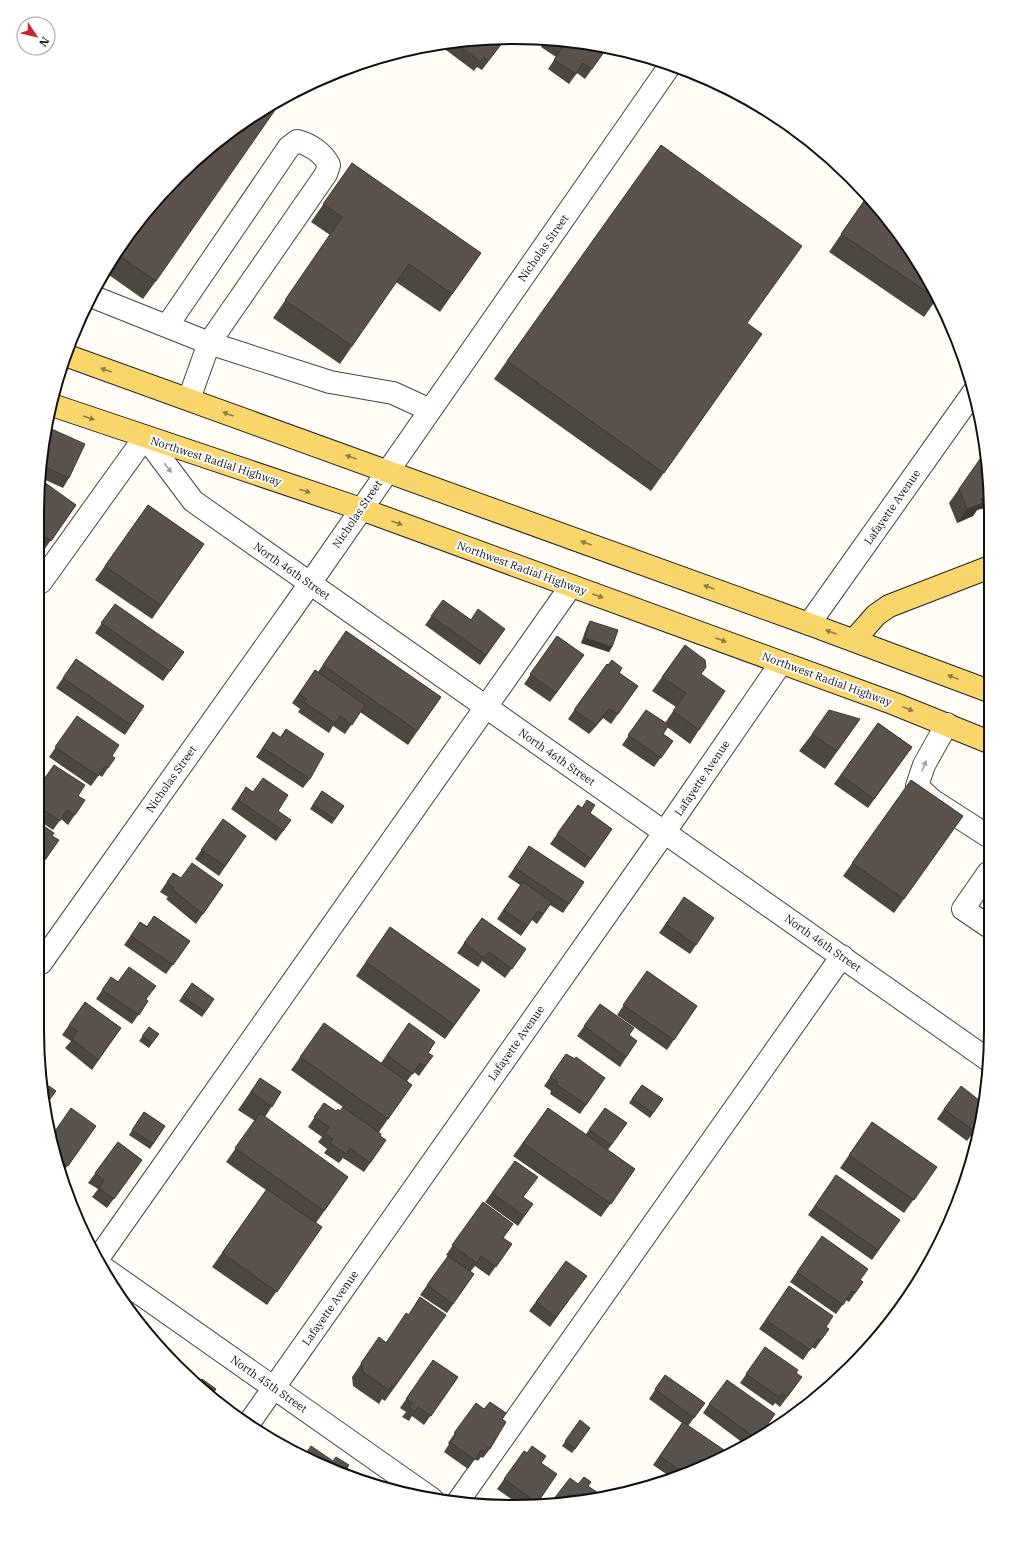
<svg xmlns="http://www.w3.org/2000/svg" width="1028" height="1544" viewBox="0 0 1028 1544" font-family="'IBM Plex Serif',serif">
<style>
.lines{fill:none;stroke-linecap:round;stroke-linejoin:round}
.minor-casing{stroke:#444;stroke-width:24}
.major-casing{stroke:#222;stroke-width:24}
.minor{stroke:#fff;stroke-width:22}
.major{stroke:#f9d66b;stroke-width:22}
.wall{fill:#4d4742}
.shaded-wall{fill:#3f3936}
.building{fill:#5a524d;stroke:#3f3936}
.oneway{fill:#917d42}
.oneway2{fill:#a0a0a0}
.labels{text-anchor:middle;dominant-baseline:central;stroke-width:4;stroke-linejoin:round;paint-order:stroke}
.street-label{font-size:11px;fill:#111;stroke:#fff}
.rim{fill:none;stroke:#111;stroke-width:2}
</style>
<rect width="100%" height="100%" fill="#fffdf5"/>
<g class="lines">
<defs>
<path id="minor" d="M91,296L209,343L330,382L393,393L430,410
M167,326L289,147L297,141C310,144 323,153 329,165L326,174L209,343L189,399
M41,582L145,437L193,501L987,1059
M809,624L975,390
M947,724L924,765L917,786L932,800L988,836
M988,926L963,909L988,873
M41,963L297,602L671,64
M99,1257L571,586
M105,1269L432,1499
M249,1423L664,833L781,663
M457,1503L842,956"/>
<path id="major" d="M65,355L809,624L989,691
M52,405L361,509L895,704L989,742
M854,640L876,615L889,606L990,567"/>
</defs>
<use href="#minor" class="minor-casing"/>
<use href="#major" class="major-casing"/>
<use href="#minor" class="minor"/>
<use href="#major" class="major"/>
</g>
<path class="wall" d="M483,38L503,42L482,70L477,67L474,71L442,47L444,44Z
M546,40L576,41L596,47L604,52L585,79L577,73L569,84L548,69L556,57L541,47Z
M661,145L747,324L762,334L651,491L494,379Z
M352,163L481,253L440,312L396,282L340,364L273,318L330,235L311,222Z
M867,196L938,297L924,317L829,252Z
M156,199V281L143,299L106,273Z
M41,452L69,478L63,488L41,478Z
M985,452L990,483V501L989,500L984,508L977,510L973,516L957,523L949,503Z
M41,486L76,505L44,550L41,548Z
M148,505L204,544L152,619L95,580Z
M443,600L471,620L505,629L480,665L425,625Z
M115,604L184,652L163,681L95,633Z
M590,621L612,647L609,652L581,643L587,626Z
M346,631L441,697L408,745L360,712L345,734L333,726L329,733L298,712L300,709L292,703L315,670L318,672Z
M557,636L584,655L550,702L524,684Z
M685,645L701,674L699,730L690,744L667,727L663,734L673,741L654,767L622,745L646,710L665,723L676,707L652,691Z
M76,659L144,706L125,735L56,688Z
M607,664L638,686L611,724L603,718L589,734L568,719Z
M77,716L112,756L108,768L102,777L99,775L91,786L49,757Z
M860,719L825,769L799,751L812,734Z
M878,723L912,747L868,808L834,784Z
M286,729L310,779L303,788L256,757L273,732L280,737Z
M54,765L78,796L85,800L68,825L61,819L53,830L41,822V783Z
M911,780L963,816L894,913L843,876Z
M246,787L278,811L291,820L276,841L231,809Z
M322,791L344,806L332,824L310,809Z
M578,805L612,829L585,868L550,844Z
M223,819L246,836L219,876L195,859Z
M41,824L52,836L59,840L41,866Z
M529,846L584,882L563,913L550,905L537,924L532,920L521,936L497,919L520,885L508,877Z
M173,873L181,878L223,885L196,924L166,899L168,897L160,892Z
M684,897L714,918L690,954L659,933Z
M154,916L190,941L166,974L124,945L140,922L147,926Z
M482,918L526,949L505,978L482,961L478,967L457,953Z
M390,927L480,990L445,1039L356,976Z
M647,971L697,1006L667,1050L617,1015Z
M111,977L148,1001L132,1024L96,999Z
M192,983L214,999L202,1017L179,1001Z
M85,1002L121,1028L92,1070L65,1048L71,1041L62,1035Z
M600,1004L629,1035L637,1041L620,1067L577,1036Z
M324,1023L381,1063L409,1023L428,1053L433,1056L419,1076L414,1072L407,1081L412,1085L379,1132L380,1136L386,1140L364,1172L343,1158L339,1163L324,1153L327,1149L318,1142L322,1137L308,1127L324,1103L336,1111H340L343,1107L291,1070Z
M149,1027L159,1034L149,1048L139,1041Z
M566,1054L605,1078L580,1114L550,1094L551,1091L544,1086Z
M260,1078L281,1092L265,1117L348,1177L316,1223L322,1227L267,1305L212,1267L266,1190L226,1162L255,1121L238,1110Z
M642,1085L663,1099L650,1118L629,1103Z
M548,1108L586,1134L605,1108L627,1123L608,1150L635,1169L601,1217L513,1156Z
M944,1109L980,1124L967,1141L937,1119Z
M144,1112L165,1126L150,1149L129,1135Z
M872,1122L937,1167L904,1213L840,1168Z
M96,1126L61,1175L60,1174L51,1137Z
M118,1142L142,1160L107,1208L92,1197L98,1189L88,1183Z
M515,1161L523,1197L533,1204L518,1226L485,1202Z
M836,1175L900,1220L872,1260L808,1215Z
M483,1202L503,1238L512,1244L489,1276L475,1266L470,1272L474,1274L447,1313L420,1295L448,1256L446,1255Z
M822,1236L860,1280L863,1282L849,1302L846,1300L836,1314L790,1282Z
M566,1261L580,1285L550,1327L529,1311Z
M789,1286L826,1327L829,1329L815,1349L812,1347L803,1360L759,1329Z
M420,1297L446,1315L385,1401L382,1399L379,1404L353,1386L352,1377L379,1337L386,1342L408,1315Z
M765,1347L796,1373L802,1377L780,1407L775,1403L773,1406L740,1383Z
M433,1360L458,1377L424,1425L412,1416L409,1421L402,1417L406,1412L400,1408Z
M665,1375L705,1403L688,1426L696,1471L672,1478L653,1465L682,1423L649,1399Z
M476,1403L484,1409L502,1419L490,1449L483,1458L481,1457L478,1461L475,1459L468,1469L444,1452L449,1444L448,1443Z
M709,1404L775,1414L756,1440L747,1446L703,1413Z
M580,1420L590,1428L572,1453L562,1446Z
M524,1451L538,1502L518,1504L497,1489Z"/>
<path class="shaded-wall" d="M990,495V499L984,508L977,510L973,516L957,523L967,509L981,499Z
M585,638L612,647L609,652L581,643Z
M609,709L603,718L589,734L596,725Z"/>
<path class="building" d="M483,38L498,39L503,42L488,61L484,57L481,62L455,43Z
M551,40L576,41L597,46L596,47L604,52L592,69L583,63L576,74L554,60L562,48Z
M282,100L156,281L118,255L156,199L224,135Z
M661,145L802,246L747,323L762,334L664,473L507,361Z
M352,163L481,253L452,294L409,264L352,346L285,300L342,217L323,204Z
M867,197L893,224L938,297L937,299L841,234Z
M47,427L85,444L69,478L41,465V452Z
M985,452L990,483V495L981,499L983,503L967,509L959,489Z
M44,482L76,505L51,541L41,534V486Z
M148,505L204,544L161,605L105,566Z
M443,600L471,620L478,609L505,629L486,655L431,616Z
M115,604L184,652L170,671L101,623Z
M590,621L618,630L612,647L585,638Z
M346,631L441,697L417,731L323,665Z
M557,636L584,655L556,693L530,674Z
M685,645L705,660L706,667L701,674L725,691L699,730L673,711L686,693L662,677Z
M76,659L144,706L131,725L63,678Z
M612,660L622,668L619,673L638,686L618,714L609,709L596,725L574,710L607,664L608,665Z
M315,670L365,705L352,725L340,716L335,723L304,702L307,699L299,694Z
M646,710L669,725L663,734L673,741L661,758L628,735Z
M829,710L860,719L837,751L812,734Z
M77,716L119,745L112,756L115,758L108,768L105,766L98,776L55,747Z
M878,723L912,747L874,799L841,775Z
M286,729L324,754L310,779L263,748L273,732L281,738Z
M54,765L85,785L78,796L85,800L75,815L67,810L60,821L41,808V784Z
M263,778L288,795L278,811L291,820L283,831L238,800L246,787L253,792Z
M911,780L963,816L904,899L852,863Z
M322,791L344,806L335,819L313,805Z
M587,800L595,805L590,813L612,829L591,859L557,834L578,805L582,808Z
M223,819L246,836L225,866L201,850Z
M41,824L54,833L52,836L59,840L45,860L41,857Z
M529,846L584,882L569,904L515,868Z
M192,863L223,885L203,914L173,890L174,888L167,882L173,873L181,878Z
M523,882L552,902L543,914L538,911L527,926L504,910Z
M684,897L714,918L696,945L666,924Z
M154,916L190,941L173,965L131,936L140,922L147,927Z
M482,918L526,949L512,969L489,952L484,958L464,943Z
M390,927L480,990L454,1025L366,962Z
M129,967L156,986L146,999L148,1001L139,1015L102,990L111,977L118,982Z
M647,971L697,1006L674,1040L623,1005Z
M192,983L214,999L205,1012L183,996Z
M85,1002L121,1028L98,1060L72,1039L77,1031L69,1025Z
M600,1004L634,1028L629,1035L637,1041L626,1057L584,1026Z
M324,1023L412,1085L388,1119L300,1057Z
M409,1023L435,1042L428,1053L433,1056L425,1066L420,1063L413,1074L387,1055Z
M149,1027L159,1034L152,1043L142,1036Z
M566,1054L575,1059L576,1057L605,1078L586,1105L556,1084L558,1082L550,1077Z
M260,1078L281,1092L272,1107L251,1092Z
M642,1085L663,1099L653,1113L632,1099Z
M49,1086L56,1091L50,1099L43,1094Z
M961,1086L984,1104L980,1123L974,1131L944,1109Z
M41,1093L49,1098L44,1106Z
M324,1103L336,1111L338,1109L340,1111L343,1107L381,1134L380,1136L386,1140L370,1163L350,1148L346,1154L330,1143L333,1139L325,1133L329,1127L314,1117Z
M71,1108L96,1126L68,1166L56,1158L51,1137Z
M548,1108L635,1169L611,1204L523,1143Z
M605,1108L627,1123L611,1145L589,1130Z
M144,1112L165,1126L153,1144L132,1130Z
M260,1113L348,1177L324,1211L235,1148Z
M872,1122L937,1167L914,1200L849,1155Z
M118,1142L142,1160L114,1199L99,1188L104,1180L95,1173Z
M515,1161L538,1177L523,1197L533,1204L524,1216L492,1193Z
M836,1175L900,1220L878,1250L815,1206Z
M267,1189L322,1227L277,1292L222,1253Z
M483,1202L513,1224L503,1238L512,1244L496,1267L481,1256L477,1263L452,1245Z
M822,1236L868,1269L860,1280L863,1282L855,1293L852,1291L843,1305L797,1272Z
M448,1256L474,1274L453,1304L427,1285Z
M566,1261L587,1276L556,1317L536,1302Z
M789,1286L833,1316L826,1327L829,1329L821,1340L819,1338L810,1350L766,1320Z
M420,1297L446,1315L394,1387L392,1385L389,1390L363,1372L361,1363L379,1337L386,1343L406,1313L409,1315Z
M765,1347L798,1370L796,1373L802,1377L787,1397L782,1393L779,1397L746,1374Z
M433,1360L458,1377L431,1416L418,1407L415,1412L409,1407L412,1403L406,1399Z
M665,1375L705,1403L694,1418L655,1389Z
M202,1379L216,1389L211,1396L215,1399L214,1400L198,1386Z
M727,1380L775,1414L757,1439L709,1404Z
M490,1402L506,1413L502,1419L506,1422L490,1449L488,1447L484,1452L481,1450L475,1460L450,1442L456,1434L454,1433L476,1403L484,1409Z
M580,1420L590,1428L575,1449L565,1441Z
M683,1422L727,1452L723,1458L696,1471L685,1474L660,1456Z
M311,1446L333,1461L336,1457L349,1465L346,1470L359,1479L332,1471L305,1455Z
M532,1446L546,1456L541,1463L557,1474L538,1502H536L504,1479L524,1451L527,1453Z
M584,1477L591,1482L588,1486L601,1495L598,1498L555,1501L553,1500L570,1478L578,1484Z"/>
<defs><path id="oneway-solid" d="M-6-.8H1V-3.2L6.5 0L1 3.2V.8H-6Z"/></defs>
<g class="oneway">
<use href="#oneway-solid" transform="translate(106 370) rotate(-160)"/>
<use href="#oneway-solid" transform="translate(228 414) rotate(-160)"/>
<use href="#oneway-solid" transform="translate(89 418) rotate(19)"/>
<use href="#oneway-solid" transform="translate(351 457) rotate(-160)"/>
<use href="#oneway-solid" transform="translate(305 491) rotate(18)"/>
<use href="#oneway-solid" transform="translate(397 523) rotate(20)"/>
<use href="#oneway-solid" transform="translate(586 543) rotate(-160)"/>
<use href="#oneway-solid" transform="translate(709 587) rotate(-160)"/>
<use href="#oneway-solid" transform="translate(598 596) rotate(20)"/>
<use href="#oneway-solid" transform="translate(831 632) rotate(-160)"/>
<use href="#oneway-solid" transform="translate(721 640) rotate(20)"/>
<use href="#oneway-solid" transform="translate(953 677) rotate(-159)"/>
<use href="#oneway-solid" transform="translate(908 709) rotate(21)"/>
</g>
<g class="oneway2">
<use href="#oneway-solid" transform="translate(168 468) rotate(53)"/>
<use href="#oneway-solid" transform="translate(924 766) rotate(-68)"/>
</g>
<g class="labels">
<g class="street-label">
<text transform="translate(543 248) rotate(-55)">Nicholas Street</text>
<text transform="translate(216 461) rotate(18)">Northwest Radial Highway</text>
<text transform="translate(892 507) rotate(-55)">Lafayette Avenue</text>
<text transform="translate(357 514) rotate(-56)">Nicholas Street</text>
<text transform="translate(522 568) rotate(20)">Northwest Radial Highway</text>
<text transform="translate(292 571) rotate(35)">North 46th Street</text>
<text transform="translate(827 679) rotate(20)">Northwest Radial Highway</text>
<text transform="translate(557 757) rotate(35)">North 46th Street</text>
<text transform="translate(702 778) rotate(-56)">Lafayette Avenue</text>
<text transform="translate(171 779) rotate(-55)">Nicholas Street</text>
<text transform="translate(823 943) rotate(35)">North 46th Street</text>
<text transform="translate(516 1043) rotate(-55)">Lafayette Avenue</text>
<text transform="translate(330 1308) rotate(-55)">Lafayette Avenue</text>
<text transform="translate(269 1384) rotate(35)">North 45th Street</text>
</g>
</g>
<path d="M0 0H1028V1544H0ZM514 44H514A470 470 0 0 1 984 514V1030A470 470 0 0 1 514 1500H514A470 470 0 0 1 44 1030V514A470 470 0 0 1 514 44Z" fill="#fff" fill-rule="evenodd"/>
<path class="rim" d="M514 44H514A470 470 0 0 1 984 514V1030A470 470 0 0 1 514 1500H514A470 470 0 0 1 44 1030V514A470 470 0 0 1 514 44Z"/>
<g transform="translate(36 36) rotate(125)"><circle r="19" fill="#ffffff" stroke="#a0a0a0"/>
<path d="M0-3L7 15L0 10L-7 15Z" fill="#c4262e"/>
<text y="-6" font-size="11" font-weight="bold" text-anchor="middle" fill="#111111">N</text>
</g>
</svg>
